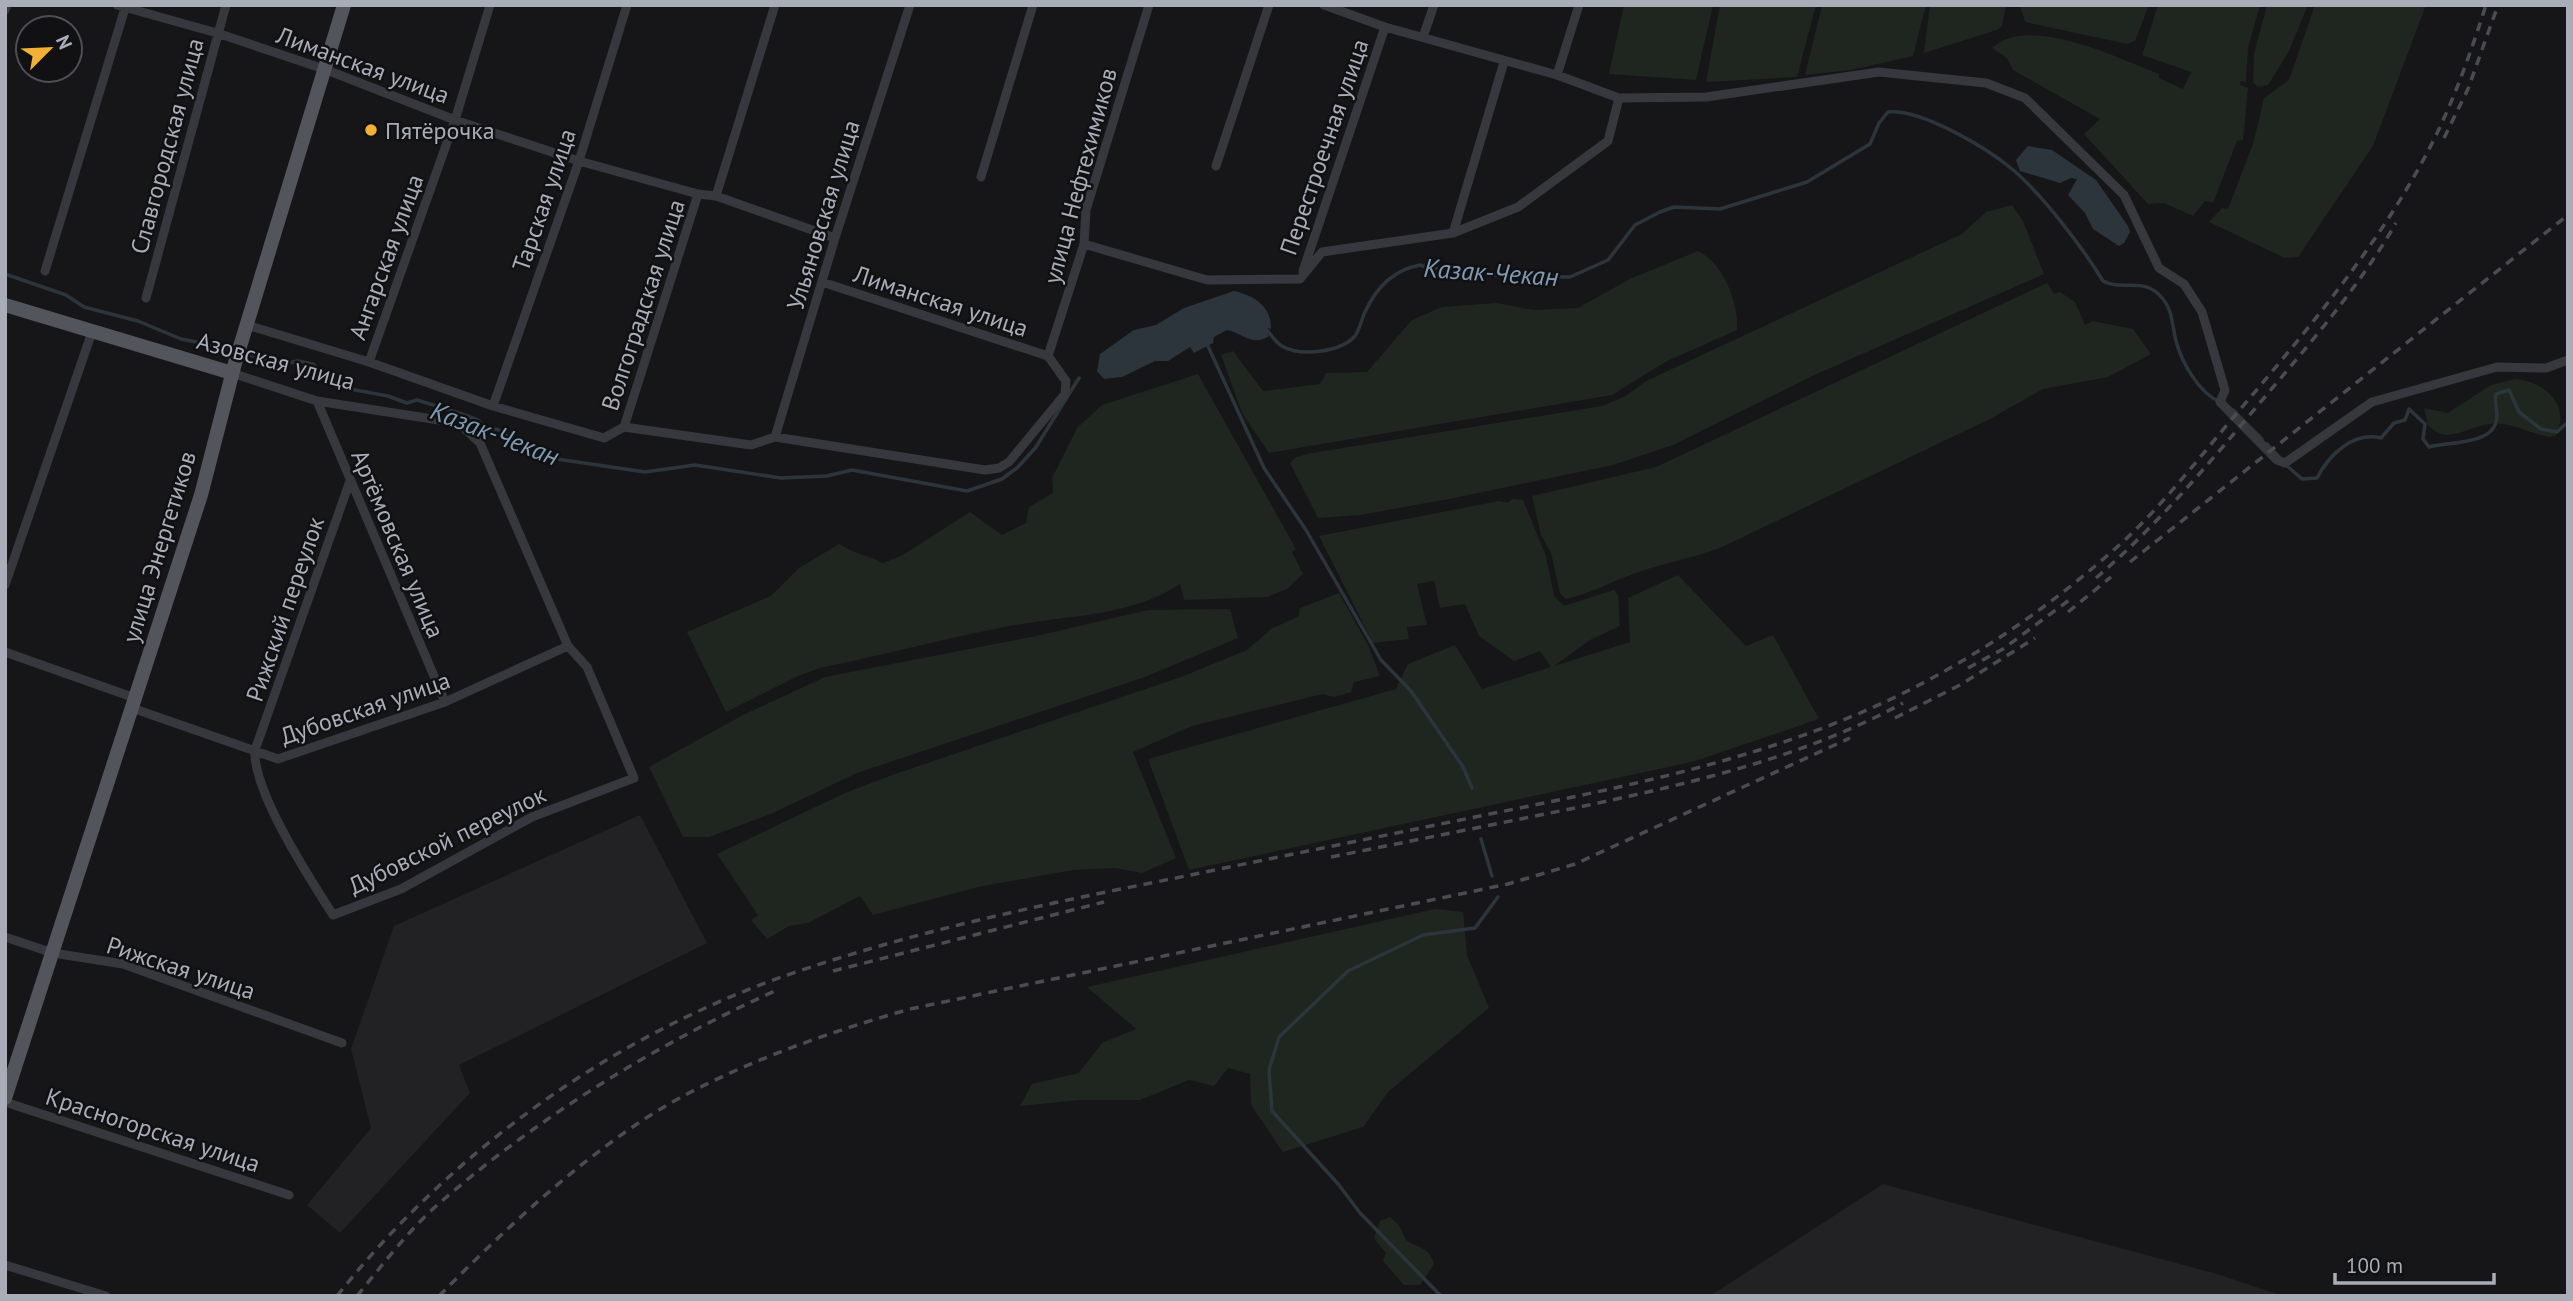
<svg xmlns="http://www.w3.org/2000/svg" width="2573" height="1301" viewBox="0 0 2573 1301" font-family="'PT Sans',sans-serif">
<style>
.built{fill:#222225}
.green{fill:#1e261f}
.water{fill:#2c353c}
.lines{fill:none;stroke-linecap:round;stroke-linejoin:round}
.stream{stroke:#2c353c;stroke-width:3.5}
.minor{stroke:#37383d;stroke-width:9}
.primary{stroke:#53555c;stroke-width:14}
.rail{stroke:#4a4c52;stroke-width:3.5;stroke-dasharray:9 7;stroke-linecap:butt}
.poi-dot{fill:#f2b134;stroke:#111113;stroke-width:2.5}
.labels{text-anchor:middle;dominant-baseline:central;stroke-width:5;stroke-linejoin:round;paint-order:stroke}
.street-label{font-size:24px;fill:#a8adb8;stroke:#111113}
.poi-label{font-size:24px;fill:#a8adb8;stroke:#111113;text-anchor:start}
.water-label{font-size:26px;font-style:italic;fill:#7f9bb3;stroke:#111113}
</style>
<rect width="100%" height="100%" fill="#161618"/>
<path class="built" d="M640,815L707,943L459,1065L470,1093L340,1233L307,1205L371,1128L351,1049L394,926Z
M1883,1184L2217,1274L2283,1296H1710Z"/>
<path class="green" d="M1624,5H1713L1696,80L1609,74Z
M1720,5H1816L1797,77L1706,82Z
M1822,5H1926L1913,56L1851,70L1805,75Z
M1930,5H2006L2002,26L1997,30L1924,53Z
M2020,5H2149L2135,41L2127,44L2025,22Z
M2158,5H2260L2248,48L2246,82L2241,81L2240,85L2248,88L2243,140L2237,141L2213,203L2205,201L2193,216L2164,203L2148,204L2084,134L2100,119L2013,70L2007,58L1992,48C2028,13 2120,59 2159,74V78L2183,89L2191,72L2142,55Z
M2267,5H2308L2288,53L2268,85L2258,87L2253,82L2254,54Z
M2315,5H2426L2373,146L2298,257L2285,258L2209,222L2222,208L2228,209L2253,144L2264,98L2289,80Z
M2012,205L2023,221L2044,274L1812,376L1673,445L1613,465L1454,498L1360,515L1318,518L1290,463L1296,457L1312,453L1602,406L1626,396L1646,381L1962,234L1986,212Z
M1698,251C1723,263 1739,303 1737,330L1665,362L1612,395L1269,453L1242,413L1221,355L1233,351L1263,391L1320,384L1326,373L1367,372L1412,320L1442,307L1497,303L1533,310L1578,308L1630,279Z
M2047,283L2054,294L2060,292L2075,302L2085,325L2092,321L2133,329L2151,354L2108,377L2043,389L1992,418L1722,547C1691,559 1658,564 1628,576C1607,584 1588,594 1566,599L1560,593L1551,553L1541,535L1532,496L1656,467Z
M1198,374L1296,549L1292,552L1303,574L1287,589L1267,597L1184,600L1180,584C1131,617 1067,615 1010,626C946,638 883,655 820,668L798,676L726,712L687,632L771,596L799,568L839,544C854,554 867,555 883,563L903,555L970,512L1002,535L1026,523L1029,507L1053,493L1052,478L1077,428L1102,405Z
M2515,379C2543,381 2573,405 2555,436L2549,437C2529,433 2509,421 2489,424C2467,427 2446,446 2428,425L2424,408L2448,413L2491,385Z
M1512,499L1523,500L1546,556L1554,596L1564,606L1614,590L1618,595L1620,626L1590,640L1554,666L1630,642L1628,598L1678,575L1746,646L1773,635L1819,719L1692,762L1189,870L1148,759L1396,689L1408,664L1455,645L1482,689L1551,667L1540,651L1514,661L1479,636L1465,604L1440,608L1434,581L1417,584L1427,625L1407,627L1409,639L1373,643L1319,536L1499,501L1507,503Z
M1339,593L1368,645L1380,676L1354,682L1351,692L1334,697L1323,694L1192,726L1133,752L1176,858L1142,873L1115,868L1073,870L978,887L873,915L860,896L808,923L789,926L767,939L751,920L758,915L717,854L845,793L895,774L1181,677L1247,650L1271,629L1299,616L1300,608Z
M1230,609L1238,638L1145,677L857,773L773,813L709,837H683L649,767L743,715L825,677L1036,636L1148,610Z
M1435,909L1463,912L1467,955L1489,1008L1389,1091L1363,1127L1283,1152L1251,1105L1250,1074L1228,1068L1214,1086L1189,1080L1140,1100H1080L1020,1106L1032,1084L1079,1073L1102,1043L1136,1029L1087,987Z
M1390,1217L1399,1225L1406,1240C1419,1249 1430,1247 1434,1264L1420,1285H1404L1383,1261L1386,1253L1374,1238L1380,1221Z"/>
<path class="water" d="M2028,146L2052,150L2096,180L2128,226L2130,232L2124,243L2119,246L2093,229L2085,213L2068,195L2077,179L2071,178L2060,183L2020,171L2016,160Z
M1234,291C1253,295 1272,306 1271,329L1265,327L1269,336C1252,347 1243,333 1227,330L1214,337L1213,343L1194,353L1190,347L1168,361H1155L1122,377L1104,379L1097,371L1100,354L1134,330L1156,325L1184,308Z"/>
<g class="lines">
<path class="stream" d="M5,274L66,295L84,307L138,321L181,339L233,349
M1261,327L1264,326C1269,332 1275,342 1282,346C1300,357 1340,352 1354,337C1360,330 1361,320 1365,312C1376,288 1393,270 1420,265L1431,269L1457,267L1500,276L1570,277L1608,260L1635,225L1660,212L1674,207L1720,209L1807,182L1870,144L1879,123L1888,112C1920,108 1987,148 2012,169C2041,193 2083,248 2103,281C2123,292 2144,275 2163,299C2173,311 2172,326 2176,341C2182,363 2199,393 2220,402
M1207,344L1264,468L1306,530L1381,660L1411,691L1463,767L1472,788
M241,351L277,365L298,361L313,364L329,379L350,389L388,396L407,403L417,400L459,413L478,420L484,426L499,430L523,446L540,449L550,458L645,472L695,465L781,478L827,476L852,470L967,491L1002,479L1018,467L1036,447L1079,378
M2233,410L2262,439
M2267,444L2281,459
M2286,465L2302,479L2317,478C2329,455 2353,431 2381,438L2394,423L2405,420L2409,409L2425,424L2423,439L2429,447C2445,442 2491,445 2496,422C2499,414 2494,403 2496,394L2509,390L2519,412L2541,429L2557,432L2568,422
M1481,839L1492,876
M1441,1296L1360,1213L1339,1185L1272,1111L1269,1070L1279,1037L1348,971L1423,935L1475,928L1498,897"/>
<path class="minor" d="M117,5L217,33L324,69L455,120L579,161L698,194L716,196L835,238
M1324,5L1385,27L1557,75L1619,98L1706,97L1879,72L1986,83L2025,98L2124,195L2159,268L2184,284L2202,312L2225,390L2220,402L2277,460L2285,463L2372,402L2497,367L2546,368L2568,360
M5,10L7,5
M1423,37L1434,5
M1557,75L1579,5
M1216,166L1269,5
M981,177L1033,5
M716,196L775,5
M1453,233L1504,62
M1084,244L1207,280L1300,279L1322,252L1453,233L1518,207L1608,141L1619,98
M45,271L126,5
M1303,271L1385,27
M822,282L1048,356
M146,298L226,5
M247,325L369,362L493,406L604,438L624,427L751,445L775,437L985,470L999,468L1009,462L1065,394L1066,381L1048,356
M1048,356L1084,244L1086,210L1149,5
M369,362L455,120L490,5
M232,373L317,401L458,423L480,443L568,646L587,667L634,778L532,817L401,889L333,915C310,879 252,790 255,750L350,481
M317,401L445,702
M493,406L579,161L627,5
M624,427L698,194
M775,437L835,238L910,5
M5,585L92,332
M5,652L135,698
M132,708L278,759L445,702L568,646
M5,937L53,953L123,964L342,1043
M5,1102L289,1195
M5,1265L106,1296"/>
<path class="primary" d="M5,305L232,373
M5,1098L201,495L235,363L344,5"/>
<path class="rail" d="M2444,138L2468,89L2498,5
M2130,562L2568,215
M2096,578C2159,524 2211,461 2264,398C2311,342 2359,287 2396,223
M2068,612L2111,577
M1968,668L2003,649L2072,598
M1895,718L1960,685L2035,638
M1331,857C1411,841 1491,825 1570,809C1683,785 1801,759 1903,703
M833,971L1104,902
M337,1296C453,1149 618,1032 796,972C914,932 1035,906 1156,882C1264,860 1372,838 1480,816C1619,788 1758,761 1887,701C1974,660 2056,603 2127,538C2171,496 2209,445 2249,399C2314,322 2380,242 2427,153C2452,106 2470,55 2486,5
M357,1296C384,1263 411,1227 443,1200C543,1114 657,1044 777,990
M439,1296C510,1224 598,1141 687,1094C758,1057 833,1031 910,1009L1508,884L1575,864L1850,738"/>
</g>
<circle class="poi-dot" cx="371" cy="130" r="7"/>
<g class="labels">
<g class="street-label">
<text transform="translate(363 65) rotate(20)">Лиманская улица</text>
<text transform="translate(167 146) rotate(-75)">Славгородская улица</text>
<text transform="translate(1324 147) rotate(-71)">Перестроечная улица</text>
<text transform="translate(1080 176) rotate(-75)">улица Нефтехимиков</text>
<text transform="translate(544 200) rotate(-71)">Тарская улица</text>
<text transform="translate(823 215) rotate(-73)">Ульяновская улица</text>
<text transform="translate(386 257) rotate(-70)">Ангарская улица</text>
<text transform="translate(941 301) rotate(18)">Лиманская улица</text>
<text transform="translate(643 305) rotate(-72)">Волгоградская улица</text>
<text transform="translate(276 361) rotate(15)">Азовская улица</text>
<text transform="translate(398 544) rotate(67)">Артёмовская улица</text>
<text transform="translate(159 547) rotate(-73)">улица Энергетиков</text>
<text transform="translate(285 609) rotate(-71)">Рижский переулок</text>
<text transform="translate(365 708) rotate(-19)">Дубовская улица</text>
<text transform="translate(447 840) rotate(-26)">Дубовской переулок</text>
<text transform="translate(181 968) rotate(18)">Рижская улица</text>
<text transform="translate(153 1130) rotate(18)">Красногорская улица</text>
</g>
<g class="poi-label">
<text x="385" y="130">Пятёрочка</text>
</g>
<g class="water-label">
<text transform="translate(1491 272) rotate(4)">Казак-Чекан</text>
<text transform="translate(495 433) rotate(21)">Казак-Чекан</text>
</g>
</g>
<rect width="2573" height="1301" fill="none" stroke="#a8adb8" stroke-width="14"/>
<g transform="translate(49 49) rotate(66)"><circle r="33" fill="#111113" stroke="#4d4f55" stroke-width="2"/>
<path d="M0-5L12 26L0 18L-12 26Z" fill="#f2b134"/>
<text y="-10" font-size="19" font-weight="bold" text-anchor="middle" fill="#a8adb8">N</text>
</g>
<path d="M2335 1273v10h159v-10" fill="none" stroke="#a8adb8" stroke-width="3.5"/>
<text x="2346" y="1273" font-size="21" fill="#a8adb8" stroke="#111113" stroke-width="5" paint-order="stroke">100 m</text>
</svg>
